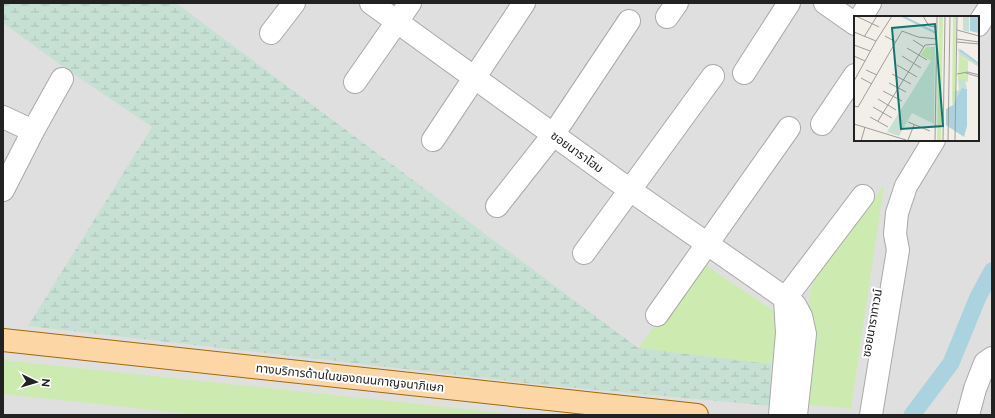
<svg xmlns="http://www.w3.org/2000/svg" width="995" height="418" viewBox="0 0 995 418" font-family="Raleway,'Noto Sans Thai',sans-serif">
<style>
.residential{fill:#e0dfdf;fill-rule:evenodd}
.grass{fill:#cdebb0}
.wetland{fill:url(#wetland-marsh)}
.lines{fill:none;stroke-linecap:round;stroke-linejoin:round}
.canal{stroke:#aad3df;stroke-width:17}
.minor-casing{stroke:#a9a9a9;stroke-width:24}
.major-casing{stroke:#a06b00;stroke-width:24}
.minor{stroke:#fff;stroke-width:22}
.major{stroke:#fcd6a4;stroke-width:22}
.labels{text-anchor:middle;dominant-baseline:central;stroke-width:4;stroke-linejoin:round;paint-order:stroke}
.street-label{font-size:12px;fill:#222;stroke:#fff}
.inset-river{fill:none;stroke:#aad3df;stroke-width:2}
.inset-road{fill:none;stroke:#9f9d99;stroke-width:1}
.view{fill:#0f766e;fill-opacity:0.15;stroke:#0f766e;stroke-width:2}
.inset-edge{fill:none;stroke:#222;stroke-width:2}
</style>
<defs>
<pattern id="wetland-marsh" width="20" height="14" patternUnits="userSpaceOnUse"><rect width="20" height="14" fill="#c6e0d4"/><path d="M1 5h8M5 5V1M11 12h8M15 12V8" fill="none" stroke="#aac0b6"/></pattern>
</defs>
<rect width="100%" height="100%" fill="#f2efe9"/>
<path class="residential" d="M3,3H992V415H3ZM855,17H978V140H855Z"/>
<path class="grass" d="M884,185L851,409L804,404L810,350L809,294L815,279Z
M705,265L777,313V337L771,364L638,348L699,267Z
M3,360L503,413L526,415H201L3,394Z"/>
<path class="wetland" d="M3,3H176L638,348L771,364V406L544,385L28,326L152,127L69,71L3,23Z"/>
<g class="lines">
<path class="canal" d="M912,415L951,363L978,297L992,271"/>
<defs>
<path id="minor" d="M371,3L630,190L795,305L801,316L805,334L796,415
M825,3L855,24
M667,17L677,3
M861,17L870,3
M978,25L992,3
M271,33L294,3
M744,73L789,3
M355,82L410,3
M3,117L33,131
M822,124L855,75
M433,140L524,3
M3,190L33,131L62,79
M497,206L553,135L629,21
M584,253L713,76
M785,299L863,196
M657,315L789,128
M780,415L787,333L785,299
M871,415L898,250L895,234L897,213L906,186L934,140
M968,415L975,389L985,363L992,358"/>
<path id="major" d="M3,340L697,415"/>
</defs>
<use href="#minor" class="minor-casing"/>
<use href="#major" class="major-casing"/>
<use href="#minor" class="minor"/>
<use href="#major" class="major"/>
</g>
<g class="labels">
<g class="street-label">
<text transform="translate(577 152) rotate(36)">ซอยนาราโฮม</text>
<text transform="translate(872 323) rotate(-80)">ซอยนาราทาวน์</text>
<text transform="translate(350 378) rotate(6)">ทางบริการด้านในของถนนกาญจนาภิเษก</text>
</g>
</g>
<g transform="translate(854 16)">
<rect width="125" height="125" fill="#f2efe9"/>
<path d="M85,0H89L87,125H83ZM99,0H102L101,76L98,90ZM72,31H77V45L67,39ZM105,39L114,45V66L104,63Z" fill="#cdebb0"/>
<path d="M109,0H115V16L109,14ZM77,31H81L80,108L58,97L45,120L33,116L77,45ZM104,32L125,47V51L105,39ZM104,63H111L113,73L111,72L99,89V76L105,74Z" fill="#c6e0d4"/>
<path d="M116,1H125L124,17L116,15ZM108,72L113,73V110L110,121L92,109V93L99,89Z" fill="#aad3df"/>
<path class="inset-river" d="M48,0L82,17M106,34L125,48"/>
<path class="inset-road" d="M2,0L25,11M69,0L75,10L83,11M103,14L125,20M0,16L22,25L38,0M31,20L42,26M10,21L23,0M103,23L125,26M59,24L70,31M103,26L125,28M0,29L16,35M53,32L73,44M0,40L11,45M48,40L67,52M43,49L63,61M12,54L23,59M112,57L125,61M38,58L57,68M103,58L114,56L125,59M7,62L18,68M0,65L22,25M35,67L52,76M29,75L48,85M24,83L42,94M0,90L4,91L48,15L64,21L83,23M19,91L38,102M16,101L34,111M24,105L71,29L83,28M54,106L76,115M0,108L52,124M54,124L60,109M7,125L11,111M81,125L83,0M89,125L91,0M94,125L96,0M101,125L103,0"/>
<path class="view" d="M81,8L89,110L47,113L38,12Z"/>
<rect width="125" height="125" class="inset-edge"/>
</g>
<rect width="995" height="418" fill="none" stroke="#222222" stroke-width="8"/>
<g transform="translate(36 382) rotate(95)" stroke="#ffffff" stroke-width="3" paint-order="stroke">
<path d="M0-3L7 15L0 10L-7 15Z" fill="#222222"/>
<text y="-6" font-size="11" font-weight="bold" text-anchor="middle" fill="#222222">N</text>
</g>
</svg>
